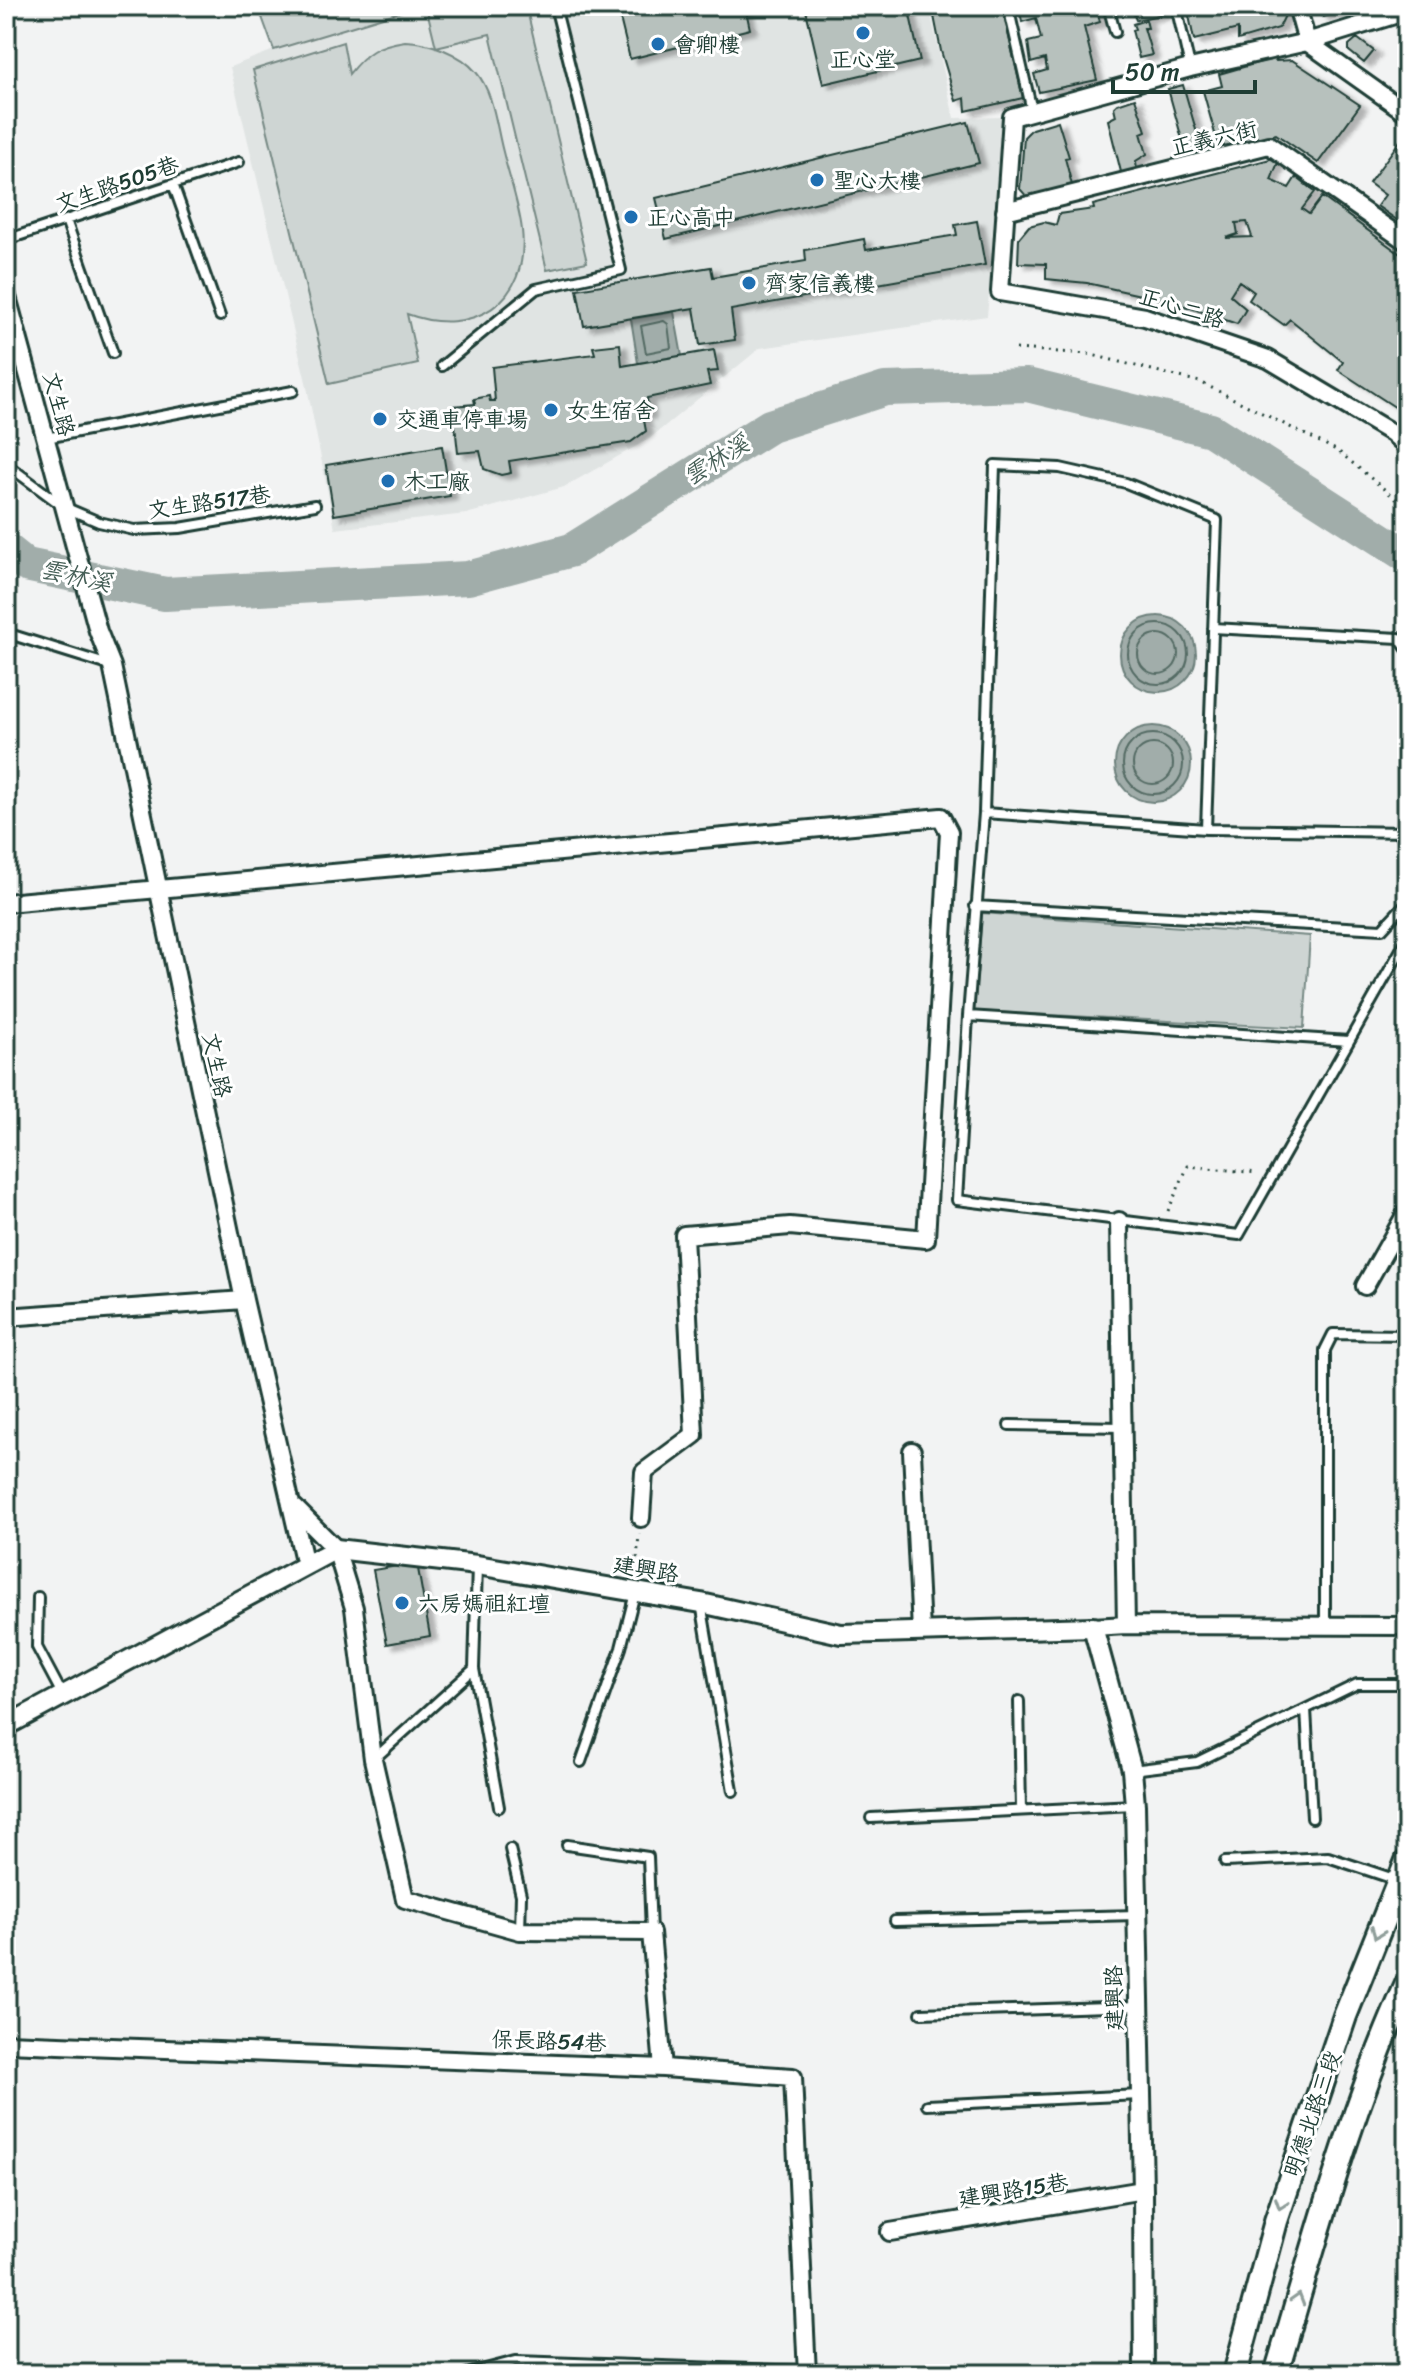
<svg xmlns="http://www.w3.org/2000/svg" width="1413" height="2380" viewBox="0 0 1413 2380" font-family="Sriracha,'LXGW WenKai TC',sans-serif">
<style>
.built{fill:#e0e4e3}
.green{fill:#ced5d3;stroke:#768984;stroke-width:2}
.water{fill:#a1adaa;stroke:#6d807b;stroke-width:2}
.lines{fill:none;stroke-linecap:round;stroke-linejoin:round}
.shore{stroke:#536a63;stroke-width:2}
.river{stroke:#a1adaa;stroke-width:34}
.building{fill:#b7c1bd;stroke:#1f3d34;stroke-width:2;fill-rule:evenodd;filter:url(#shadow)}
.service-casing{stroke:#1f3d34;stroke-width:14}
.minor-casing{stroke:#1f3d34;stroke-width:22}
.tertiary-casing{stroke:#1f3d34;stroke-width:24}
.secondary-casing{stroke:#1f3d34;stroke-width:28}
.path{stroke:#1f3d34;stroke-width:3;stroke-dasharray:2 6;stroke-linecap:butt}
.service{stroke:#fff;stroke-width:8}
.minor{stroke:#fff;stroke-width:16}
.tertiary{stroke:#fff;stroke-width:18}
.secondary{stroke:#fff;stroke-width:22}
.oneway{stroke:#8f9e9a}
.poi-dot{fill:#1f6fb2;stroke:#fff;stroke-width:3}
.labels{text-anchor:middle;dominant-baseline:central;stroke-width:6;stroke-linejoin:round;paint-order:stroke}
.poi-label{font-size:22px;fill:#1f3d34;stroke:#fff;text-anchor:start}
.street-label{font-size:22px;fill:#1f3d34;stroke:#fff}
.water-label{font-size:24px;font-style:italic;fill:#465f57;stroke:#fff}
</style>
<defs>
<filter id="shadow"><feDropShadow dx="7" dy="4" stdDeviation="2" flood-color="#0004"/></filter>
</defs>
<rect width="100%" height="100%" fill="#f2f3f3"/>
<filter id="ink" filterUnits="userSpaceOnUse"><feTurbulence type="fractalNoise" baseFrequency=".0125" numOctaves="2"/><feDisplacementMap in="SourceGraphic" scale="16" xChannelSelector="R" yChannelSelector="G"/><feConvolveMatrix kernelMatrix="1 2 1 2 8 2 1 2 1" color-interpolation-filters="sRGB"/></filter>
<g filter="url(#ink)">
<path class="built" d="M258,6H929L954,118L1005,117L987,316L760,348L649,439L564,487L466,514L335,529L306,382L230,67L274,50Z"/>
<path class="green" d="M258,6H405L406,10L274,50Z
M426,6H526L587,262L547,270L490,34L436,47Z
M405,41C429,42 460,53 476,72C494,93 496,126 503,152C509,177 519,204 522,230C530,303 472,338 407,314L418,364L329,384L253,70L343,42L349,74C366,52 378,45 405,41Z
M982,913L1310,936L1304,1028L974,1011Z"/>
<path class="water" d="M674,312L682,356L638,363L631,319Z
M1120 654a38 38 0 1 1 76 0a38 38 0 1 1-76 0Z
M1115 764a38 38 0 1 1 76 0a38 38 0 1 1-76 0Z"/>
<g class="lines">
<path class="shore" d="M664,321L668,324L671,348L646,353L641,326Z
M1128 654a30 30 0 1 1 60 0a30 30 0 1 1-60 0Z
M1138 654a20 20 0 1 1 40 0a20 20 0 1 1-40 0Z
M1123 764a30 30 0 1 1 60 0a30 30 0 1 1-60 0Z
M1133 764a20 20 0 1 1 40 0a20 20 0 1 1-40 0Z"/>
<path class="river" d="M6,549L26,565L165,594L468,578L572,550L770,426L885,389L1027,385L1211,430L1407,556"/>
</g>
<path class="building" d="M617,6H745L750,29L630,59Z
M805,6H908L920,61L823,84Z
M932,6H1002L1023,98L966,111L965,98L956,101L941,51Z
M1019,6H1096L1100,22L1084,27L1097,80L1039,92L1034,74L1047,70L1045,59L1031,63L1028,42L1041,39L1036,18L1022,22Z
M1131,6H1167V7L1163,8L1164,14L1136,20Z
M1187,6H1286L1287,11L1279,28L1238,40V29L1194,40Z
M1315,6H1361L1323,17Z
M1146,20L1148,28H1144L1152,55L1139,58L1132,30L1135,29L1133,24Z
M1357,38L1374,51L1364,63L1349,51V45Z
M1275,58L1276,61L1292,60L1360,105L1318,163L1276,134L1219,148L1203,91L1222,86L1219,74Z
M1183,85L1203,154L1187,157L1168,89Z
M1135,98L1146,131L1141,133L1147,154L1136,161L1137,172L1122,176L1108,120L1116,116L1114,107L1117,104Z
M1058,121L1069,157L1065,158L1073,189L1028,198L1020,189L1024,137L1032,129Z
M968,122L979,163L666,239L656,198Z
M1402,138L1407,141V227L1377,206L1385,195L1369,183Z
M1274,158L1279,160L1271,180L1289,188L1296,177L1315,192L1302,209L1309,214L1322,197L1407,259V415L1338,370L1343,362L1290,319L1284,325L1249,300L1254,292L1239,281L1230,295L1246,309L1237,324L1176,303L1087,283L1046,279V264L1018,263L1019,238L1029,226L1044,222L1056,225L1059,214L1094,209L1093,205ZM1247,222L1252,237L1226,238L1238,234L1236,223Z
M977,221L985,265L731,310L735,340L700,345L694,308L584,326L577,289L711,267L713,277L806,261L805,250L864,239L866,250L957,235L955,225Z
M620,344L622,366L714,350L718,371L707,372L710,385L647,398L649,414L643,415L646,431L631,442L509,461L511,473L501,475L484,469L480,451L458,453L453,406L475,404L474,399L489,396L490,401H495L492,367L595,354L593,347Z
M442,446L450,496L334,515L326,465Z
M417,1563L430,1636L387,1644L373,1570Z"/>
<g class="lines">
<defs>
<path id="service" d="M1008,6L1032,111
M1108,6L1115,32
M1176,6L1190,67
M173,184L220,316
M66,220L113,353
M6,240L239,162
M442,366L536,289L621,270L555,6
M46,438L293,391
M6,464L64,507L99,522L134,530L180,528L315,505
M1213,628L1399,638L1407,649
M6,633L112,666
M984,813L1206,829
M975,906L1382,929L1407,902
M968,1016L984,813L995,465L1060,468L1126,483L1217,520L1206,829L1407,832
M1349,1041L968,1016L957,1200L1239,1235L1407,939
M1009,1425L1122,1427
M38,1597L37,1647L62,1694
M701,1603L733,1791
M1325,1625V1350L1333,1334L1407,1335
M474,1669L499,1807
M1019,1701L1021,1810
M1306,1709L1312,1818
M374,1759L474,1669L477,1565
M581,1762L621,1648L635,1593
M1132,1770L1197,1762L1357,1684H1407
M871,1818L1134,1805
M567,1845L648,1857L651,1932
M510,1849L521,1895L520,1931
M1225,1862L1328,1857L1397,1880
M895,1921L1137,1915
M921,2013L1139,2006
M927,2105L1140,2095
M466,2374L516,2361L807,2371"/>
<path id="minor" d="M1297,6L1307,42L1407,113
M1407,11L1307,42L1190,68L1012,117L1000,292L1145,317L1268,359L1392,433L1407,446
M1005,211L1269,145L1407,242
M6,293L98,631L112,666L244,1300L305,1565
M6,903L941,817L949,832L926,1239L790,1226L684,1235L694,1435L644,1472L641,1518
M1119,1221L1126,1625
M1365,1286L1407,1212
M6,1317L244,1300
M912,1451L921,1631
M295,1508L336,1549L354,1608L373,1759L405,1899L520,1931L651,1932L663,2068
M1093,1627L1126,1625L1407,1626
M6,2043L663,2068L793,2077L807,2374
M890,2232L1143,2190"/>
<path id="tertiary" d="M6,1726L336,1549L477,1565L701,1603L841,1634L1093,1627L1132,1770L1135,1805L1143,2190L1144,2374"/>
<path id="secondary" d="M1235,2374L1276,2221L1345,2016L1407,1861
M1276,2374C1315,2243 1350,2109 1407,1984"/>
</defs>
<use href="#service" class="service-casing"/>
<use href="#minor" class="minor-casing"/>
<use href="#tertiary" class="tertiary-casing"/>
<use href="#secondary" class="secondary-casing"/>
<path class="path" d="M1016,349L1088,354L1200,382L1338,451L1407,508
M1168,1211L1188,1166L1258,1173
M636,1574L639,1534"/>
<use href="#service" class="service"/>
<use href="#minor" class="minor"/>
<use href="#tertiary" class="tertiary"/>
<use href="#secondary" class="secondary"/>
</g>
<defs><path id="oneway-chevron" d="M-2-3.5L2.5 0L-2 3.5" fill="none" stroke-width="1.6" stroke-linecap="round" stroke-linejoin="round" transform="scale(2)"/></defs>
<g class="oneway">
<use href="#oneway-chevron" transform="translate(1377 1933) rotate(111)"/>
<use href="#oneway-chevron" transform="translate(1281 2204) rotate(109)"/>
<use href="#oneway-chevron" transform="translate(1298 2299) rotate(-73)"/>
</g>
</g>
<g class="poi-dot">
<circle cx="863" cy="33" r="8"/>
<circle cx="658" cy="44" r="8"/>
<circle cx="817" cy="180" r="8"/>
<circle cx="631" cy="217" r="8"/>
<circle cx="749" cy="283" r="8"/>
<circle cx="551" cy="410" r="8"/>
<circle cx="380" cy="419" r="8"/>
<circle cx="388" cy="481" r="8"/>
<circle cx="402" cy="1603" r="8"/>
</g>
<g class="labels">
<g class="poi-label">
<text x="674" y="44">會卿樓</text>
<text x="863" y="59" text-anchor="middle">正心堂</text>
<text x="833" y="180">聖心大樓</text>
<text x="647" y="217">正心高中</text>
<text x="765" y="283">齊家信義樓</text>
<text x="567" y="410">女生宿舍</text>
<text x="396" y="419">交通車停車場</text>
<text x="404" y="481">木工廠</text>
<text x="418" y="1603">六房媽祖紅壇</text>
</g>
<g class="street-label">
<text transform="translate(1214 138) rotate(-13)">正義六街</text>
<text transform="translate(117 184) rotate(-19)">文生路505巷</text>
<text transform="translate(1182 308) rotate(17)">正心二路</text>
<text transform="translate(59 404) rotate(75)">文生路</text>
<text transform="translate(209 502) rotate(-8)">文生路517巷</text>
<text transform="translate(217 1065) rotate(78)">文生路</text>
<text transform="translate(646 1569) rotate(9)">建興路</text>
<text transform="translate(1114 1998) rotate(-91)">建興路</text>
<text transform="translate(549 2041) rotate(2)">保長路54巷</text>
<text transform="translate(1312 2114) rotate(-71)">明德北路三段</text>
<text transform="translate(1013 2190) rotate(-9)">建興路15巷</text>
</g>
<g class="water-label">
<text transform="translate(716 460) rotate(-32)">雲林溪</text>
<text transform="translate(76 576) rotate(12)">雲林溪</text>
</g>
</g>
<rect width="1413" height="2380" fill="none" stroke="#fff" stroke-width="32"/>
<rect x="16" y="16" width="1381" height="2348" fill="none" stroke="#1f3d34" stroke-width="3" filter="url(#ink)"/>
<path d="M1113 80v12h142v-12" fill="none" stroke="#1f3d34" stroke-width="4"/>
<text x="1125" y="80" font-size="24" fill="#1f3d34" stroke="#ffffff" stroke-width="6" paint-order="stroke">50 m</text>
</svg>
